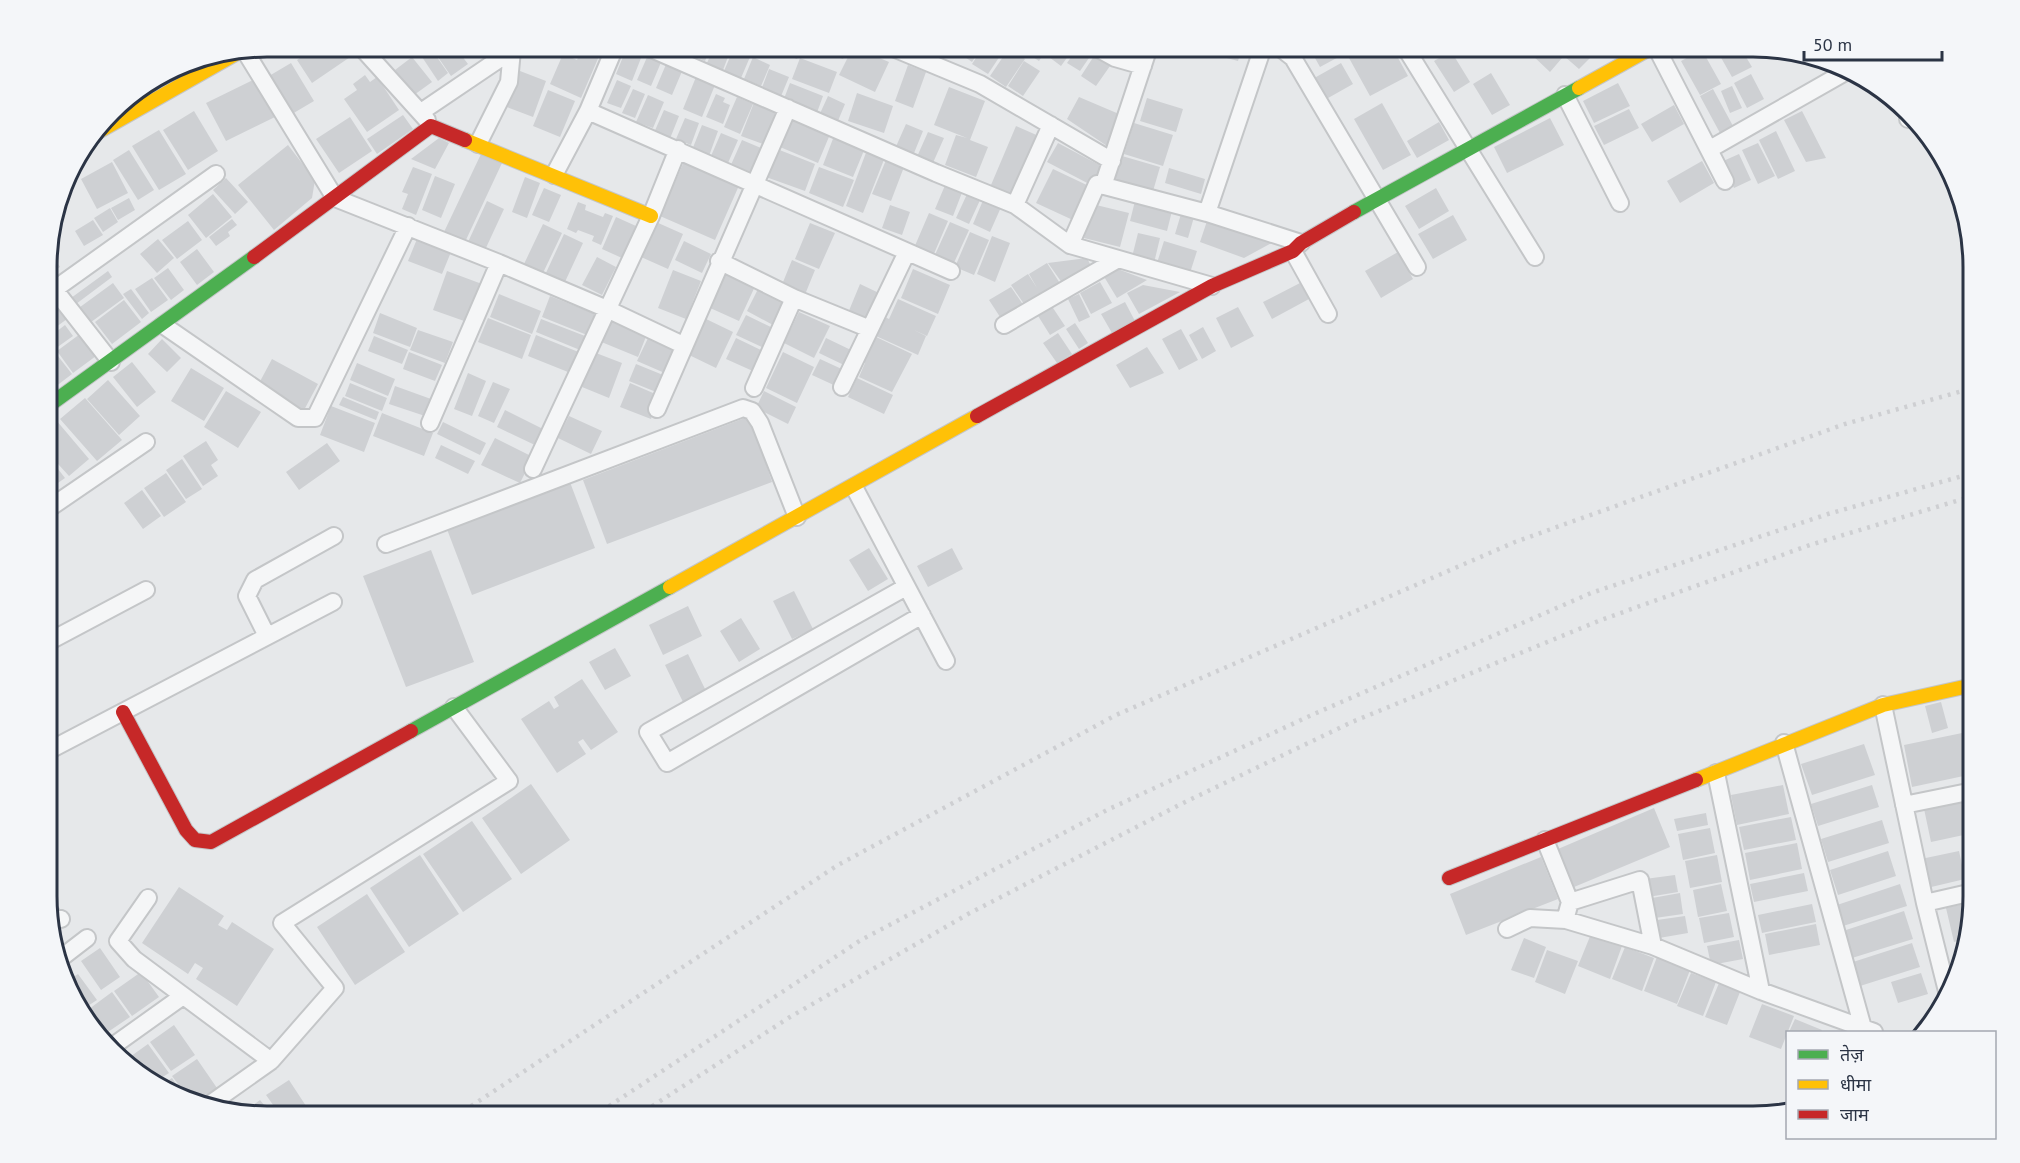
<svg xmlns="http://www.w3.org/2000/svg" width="2020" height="1163" viewBox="0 0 2020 1163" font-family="'PT Sans','Noto Sans Devanagari',sans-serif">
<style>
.building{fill:#ced0d3}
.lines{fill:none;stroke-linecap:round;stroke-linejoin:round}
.street-casing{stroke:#c4c6c8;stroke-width:20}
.fast-casing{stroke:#c4c6c8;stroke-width:16}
.slow-casing{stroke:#c4c6c8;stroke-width:16}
.jam-casing{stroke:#c4c6c8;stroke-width:16}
.street{stroke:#f5f6f7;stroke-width:16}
.fast{stroke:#4caf50;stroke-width:14}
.slow{stroke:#ffc107;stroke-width:14}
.jam{stroke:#c62828;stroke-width:14}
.rail{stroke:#cecfd2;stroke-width:4.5;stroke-dasharray:3 6;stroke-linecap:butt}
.rim{fill:none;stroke:#2b3445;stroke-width:3}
</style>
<rect width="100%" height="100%" fill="#e6e8ea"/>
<path class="building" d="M317,47H355L359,51L312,83L297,60Z
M424,47H430L448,73L438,81L418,51Z
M431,47H455L468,64L451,76Z
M583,47H603L581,98L550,84L563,54L577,60Z
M627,47L643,53L632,81L616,74Z
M691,47H711L705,61L688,54Z
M714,47L731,49L723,70L707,63Z
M781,47H802L797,59L779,52Z
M812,47H848L843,59Z
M853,47L889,62L875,92L839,75Z
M953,47H982L972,62L952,48Z
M983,47H1006L988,74L972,64Z
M1024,47H1048L1039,61L1022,50Z
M1051,47H1072L1074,48L1061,66L1045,54Z
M1078,47L1091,55L1080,71L1067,63Z
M1206,47H1242L1238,61L1204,52Z
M1314,47H1357L1320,67L1310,49Z
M1372,47H1392L1408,76L1370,96L1349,58Z
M1538,47H1566L1558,54L1562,58L1550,72L1531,54Z
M1573,47H1601L1579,69L1564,56Z
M1715,47H1740L1752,67L1732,77Z
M1009,48L1025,59L1006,87L990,76Z
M733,50L750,57L741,78L724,71Z
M1702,50L1721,84L1700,95L1681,61Z
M1451,51L1470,82L1454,92L1434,61Z
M648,55L662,60L651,86L637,80Z
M1094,56L1110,66L1096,86L1081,76Z
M412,57L432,82L414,95L395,70Z
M753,57L770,65L761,86L744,79Z
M800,58L837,72L829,93L792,79Z
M1024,61L1040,71L1023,96L1008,86Z
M667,62L683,69L672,95L656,88Z
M291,63L314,101L292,114L269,76Z
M1341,63L1353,84L1321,102L1309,81Z
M908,65L926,72L913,108L895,101Z
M769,69L789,77L779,101L760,93Z
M520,71L546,81L533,117L507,107Z
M1491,73L1510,105L1492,115L1473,84Z
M1751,74L1764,99L1747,108L1734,83Z
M365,75L370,82L377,77L399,110L367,132L344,99L357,90L353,84Z
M696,77L715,85L702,117L683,109Z
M255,79L275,117L226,141L206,103Z
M617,80L631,86L621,108L607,103Z
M790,83L823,96L815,118L782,104Z
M1618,83L1630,106L1594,123L1583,101Z
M1732,86L1742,108L1730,113L1721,91Z
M949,87L985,101L970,140L988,147L976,177L945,165L956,135L967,138L934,125Z
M633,89L645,94L635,118L622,113Z
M1713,89L1733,126L1720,133L1700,96Z
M548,90L575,101L560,137L533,126Z
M857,93L893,106L884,133L848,121Z
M716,94L725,98L723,102L730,105L723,124L706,117Z
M648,95L664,102L653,128L636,122Z
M828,96L845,104L835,128L817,120Z
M737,97L753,104L740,134L724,127Z
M1079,97L1119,114L1110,148L1067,119Z
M1147,98L1183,109L1176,132L1140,121Z
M755,100V103L776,111L763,144L741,136Z
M1382,103L1411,155L1383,170L1354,119Z
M1674,105L1684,124L1652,142L1641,124Z
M1629,109L1639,128L1604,145L1594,126Z
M664,110L679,116L669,141L653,135Z
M194,111L218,151L188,170L163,130Z
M1802,111L1826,158L1806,162L1784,120Z
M403,115L413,129L377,154L367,139Z
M793,116L831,132L818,163L780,147Z
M350,117L372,151L339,173L316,139Z
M685,118L699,123L691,145L676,139Z
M1550,118L1564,145L1507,173L1494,147Z
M1439,122L1449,140L1417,158L1407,141Z
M1134,123L1173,135L1163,166L1124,154Z
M906,124L923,131L912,158L894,151Z
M702,125L718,131L709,156L692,150Z
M1016,126L1041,137L1017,196L991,185Z
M159,130L186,174L159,190L132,146Z
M1776,131L1795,171L1778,179L1759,140Z
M928,132L944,138L932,165L916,159Z
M721,133L738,140L728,163L711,156Z
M834,136L865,148L853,177L823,165Z
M439,138L449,143L435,169L411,159Z
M742,140L761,148L749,175L730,167Z
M1058,143L1103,167L1093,186L1047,162Z
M1758,143L1775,176L1758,184L1742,150Z
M288,145L315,180L312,198L274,230L238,185Z
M777,149L815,164L805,191L766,177Z
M129,150L154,190L138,200L113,160Z
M867,150L885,157L863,213L846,206Z
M481,154L502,163L465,242L444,232Z
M1739,154L1751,180L1734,188L1721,162Z
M1122,156L1160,167L1151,198L1113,186Z
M686,157L741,181L715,240L660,216Z
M886,160L904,167L891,201L872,194Z
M1702,161L1714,183L1680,203L1667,181Z
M112,162L128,193L97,209L81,179Z
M413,167L432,174L416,215L402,209L408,194L402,192Z
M819,167L854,180L843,207L809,193Z
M1169,168L1205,179L1201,194L1165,183Z
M1053,169L1091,187L1075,221L1036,203Z
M435,176L455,184L441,218L422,210Z
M525,177L540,183L527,218L512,212Z
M226,178L248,202L235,214L213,190Z
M946,183L963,190L953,216L935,209Z
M544,188L561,195L549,222L532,215Z
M1436,188L1449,211L1419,229L1405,206Z
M968,192L981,198L969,224L956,218Z
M213,194L232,217L206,238L188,215Z
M1136,197L1173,207L1167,231L1130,221Z
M129,198L135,210L118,220L111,208Z
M984,198L1002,205L990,232L973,224Z
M487,201L504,209L485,250L468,242Z
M578,202L586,205L585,210L603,217L605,213L613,216L601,245L592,241L594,236L578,230L576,233L567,229Z
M1092,204L1129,213L1120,247L1084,238Z
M890,205L910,212L902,235L882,228Z
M110,208L118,222L103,232L94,218Z
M929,213L948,221L933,256L914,248Z
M1181,214L1194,217L1188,238L1175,234Z
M1453,215L1467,240L1433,259L1418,234Z
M616,217L636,226L622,258L602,249Z
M1208,218L1277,240L1244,258L1200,242Z
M232,219L237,225L228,232L230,236L216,246L209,237Z
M93,220L103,235L84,246L75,231Z
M188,221L202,240L177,259L162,240Z
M656,222L683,234L668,269L641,257Z
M950,222L969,230L953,265L934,257Z
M810,223L835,233L819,269L795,259Z
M543,224L562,233L543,273L524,264Z
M970,232L989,240L974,275L955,267Z
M1138,233L1160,238L1154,263L1132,257Z
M564,234L583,243L564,284L545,275Z
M992,236L1010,243L995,282L977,274Z
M158,239L174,258L157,273L140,254Z
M417,239L451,252L442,274L408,261Z
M684,241L711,254L702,273L675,260Z
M1164,241L1197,251L1189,276L1156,266Z
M48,247L60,267L48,274Z
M197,249L214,272L197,285L180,262Z
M1398,252L1413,279L1381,298L1365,271Z
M597,257L616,267L602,295L582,285Z
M1087,258L1092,268L1065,287L1048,263Z
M792,260L815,270L804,297L781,287Z
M1047,263L1061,285L1043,296L1041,293L1024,304L1011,285L1028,274L1037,288L1029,274Z
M168,268L184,290L171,300L154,278Z
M727,268L757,282L739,321L708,307Z
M1115,268L1147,280L1117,298L1103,275Z
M913,269L950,285L938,314L901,298Z
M673,270L701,281L686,319L658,308Z
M108,271L112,277L76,304L71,298Z
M447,271L482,284L467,322L433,310Z
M152,278L168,300L151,312L135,289Z
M1100,282L1112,303L1091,314L1080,293Z
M113,283L124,298L87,325L76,310Z
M1300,283L1309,299L1272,319L1263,302Z
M860,284L879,293L867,321L848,313Z
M1143,285L1180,292L1139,314L1127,293Z
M1011,287L1024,306L1002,320L989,300Z
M131,289L149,313L142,319L123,294Z
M758,289L785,303L773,325L747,311Z
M499,294L541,311L532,334L490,317Z
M1079,294L1090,317L1079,322L1068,299Z
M550,296L595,314L587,335L542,317Z
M898,299L936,316L927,336L914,330L926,336L918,355L876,336L885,317L889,319Z
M53,300L67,319L48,333V303Z
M124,300L141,322L112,344L95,322Z
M1049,302L1065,326L1050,335L1035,311Z
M1125,302L1135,321L1112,333L1101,314Z
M1238,307L1254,336L1231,348L1216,318Z
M799,312L830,326L814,358L784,343Z
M380,313L417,328L410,347L373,333Z
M746,315L775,329L766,349L736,335Z
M488,318L531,335L522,359L478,342Z
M608,318L647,334L638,357L599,341Z
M704,318L733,332L716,368L687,354Z
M541,319L585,336L580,350L536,332Z
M1075,323L1088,343L1079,349L1066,329Z
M65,325L73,336L52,351L48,347V338Z
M1203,327L1216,351L1202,359L1189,335Z
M1181,329L1198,360L1179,370L1162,339Z
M418,330L453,342L445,363L410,350Z
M1058,333L1072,354L1057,363L1043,343Z
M80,334L96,356L73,373L57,351Z
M536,335L581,353L573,374L528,356Z
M374,336L408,350L402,364L368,351Z
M649,336L679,349L667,374L637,361Z
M874,336L912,354L892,392L859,377L865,363L862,361Z
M736,338L765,352L755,372L726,359Z
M826,338L853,351L846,366L819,353Z
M162,339L181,358L167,372L148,354Z
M1147,347L1164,373L1130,388L1116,365Z
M54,351L72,374L55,387L48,378V356Z
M409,352L442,365L435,381L403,369Z
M783,352L814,367L797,403L766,388Z
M596,353L622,363L609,398L582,387Z
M272,359L318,384L303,412L257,387Z
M820,359L846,371L838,387L812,375Z
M132,362L156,392L137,407L113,377Z
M357,363L395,379L388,396L350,380Z
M636,364L668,377L661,394L629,381Z
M191,368L224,388L204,421L171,401Z
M468,373L486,381L472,416L454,409Z
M857,378L893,395L884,414L848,397Z
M108,380L140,416L119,435L87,399Z
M493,382L510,389L494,423L478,416Z
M350,383L387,398L382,411L345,396Z
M630,383L660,396L651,419L620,407Z
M395,386L431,399L425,416L389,404Z
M226,391L261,412L238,448L204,427Z
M764,391L796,407L788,424L756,408Z
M343,397L379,412L376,420L339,405Z
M85,398L122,440L97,461L60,419Z
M331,406L375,423L364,452L320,435Z
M505,410L545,430L537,446L497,427Z
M382,413L433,433L424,456L373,436Z
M569,416L602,431L591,454L558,438Z
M750,416L772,482L607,544L583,480Z
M56,420L89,459L69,476L48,453V426Z
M443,422L486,443L480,455L437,434Z
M495,438L533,457L520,483L481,465Z
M206,441L218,460L211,465L218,476L203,486L183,456Z
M327,443L340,461L299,490L286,472Z
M441,445L475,461L468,474L435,458Z
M48,456L65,478L48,490Z
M182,459L202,489L186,499L166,470Z
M166,473L186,502L164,517L144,488Z
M568,477L595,548L472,595L445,524Z
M142,490L161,516L143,529L124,503Z
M48,546L58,560L48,567Z
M869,548L888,579L868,591L849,560Z
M952,548L963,569L928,587L917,566Z
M431,550L474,662L406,687L363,576Z
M794,591L813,629L792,639L773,601Z
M688,606L702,636L663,655L649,625Z
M741,618L760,649L739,662L720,631Z
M615,648L631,676L605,690L589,662Z
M688,654L706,691L683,702L665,665Z
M582,679L618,732L591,750L583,739L578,742L586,754L557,773L521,719L549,701L554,709L559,706L554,697Z
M1941,702L1948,728L1932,733L1925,706Z
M1967,732L1973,757V774L1912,787L1904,745Z
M1864,744L1875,775L1812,795L1801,764Z
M531,784L570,840L521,874L482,818Z
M1783,785L1789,814L1737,825L1731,795Z
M1872,785L1879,807L1818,826L1811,804Z
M1973,793V833L1931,842L1923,804Z
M1654,808L1670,847L1574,887L1558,849Z
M1706,813L1708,825L1677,831L1674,819Z
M1791,817L1796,840L1744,850L1739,827Z
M1882,820L1889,843L1828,862L1821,839Z
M472,821L512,879L463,912L423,854Z
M1710,828L1715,853L1683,860L1678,834Z
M1797,843L1802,869L1750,880L1745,853Z
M1888,851L1896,876L1838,895L1830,870Z
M1959,851L1965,879L1927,888L1921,859Z
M420,855L459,914L409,947L370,888Z
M1717,855L1722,882L1690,888L1685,861Z
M1541,857L1558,899L1466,935L1450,894Z
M1804,873L1808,891L1754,902L1750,884Z
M1675,875L1678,892L1648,897L1645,879Z
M1721,884L1727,911L1698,917L1693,890Z
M1900,884L1907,906L1843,926L1837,905Z
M179,887L224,916L218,925L227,930L232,922L274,949L237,1006L196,979L203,968L195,963L188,974L142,943Z
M1680,893L1683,914L1655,918L1652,898Z
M367,894L405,952L355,985L317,927Z
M1973,902L1964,939L1954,942L1946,908Z
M1812,904L1816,922L1762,933L1758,915Z
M1904,911L1913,939L1852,958L1843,931Z
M1729,913L1734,937L1704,943L1699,918Z
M1685,916L1688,933L1659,938L1657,920Z
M1816,924L1820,945L1769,955L1765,934Z
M1591,934L1622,946L1610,979L1578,966Z
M1524,938L1546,947L1534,978L1511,970Z
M1739,940L1743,959L1711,965L1707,946Z
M1912,943L1920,967L1860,986L1853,962Z
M1625,947L1654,958L1642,991L1612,979Z
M100,948L120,977L101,990L81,961Z
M1547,950L1578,961L1565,994L1535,982Z
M1657,957L1690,970L1677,1004L1644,991Z
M141,972L159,997L132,1016L114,991Z
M1691,973L1716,982L1703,1016L1677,1006Z
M1921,973L1928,994L1898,1003L1891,982Z
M78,974L97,1000L83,1009L69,980Z
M1719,983L1740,992L1727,1025L1705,1017Z
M112,992L130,1017L102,1036L85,1012Z
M1762,1004L1794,1016L1781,1049L1749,1037Z
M1795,1019L1822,1030L1821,1032H1789Z
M174,1025L195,1055L171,1071L150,1042Z
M148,1044L169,1073L153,1083L127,1059Z
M197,1059L217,1088L202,1099L186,1095L172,1076Z
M172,1078L183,1094L158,1087Z
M289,1080L308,1109L298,1116H281L266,1095Z
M260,1100L273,1116L247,1110Z"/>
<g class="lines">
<defs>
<path id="street" d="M361,47L427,120
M647,47L936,173L1015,205L1070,245L1212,286
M891,47L980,84L1112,161
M1095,47L1115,58L1143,66
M1279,47L1293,58L1417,267
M1405,47L1535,257
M1656,47L1725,181
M245,51L335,198L499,263L607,309L683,345
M1565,95L1620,203
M588,111L951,271
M421,112L517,47
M1908,118V119
M478,144L509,82L512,50
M1710,149L1847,71
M554,175L588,111L615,47
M1103,186L1149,47
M1015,205L1051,125
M1207,213L1263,47
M1070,245L1097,184L1207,213L1301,243
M1293,251L1328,314
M719,261L794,298L754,388
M54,289L111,362
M48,294L216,174
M794,298L870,329
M163,325L298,418H315L408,226
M1004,325L1118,259
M842,387L907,252
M657,409L788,108
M430,423L499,263
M533,469L651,216L678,149
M854,487L946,661
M48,509L146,442
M386,544L743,408L752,411L760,423L797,517
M906,587L648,732L667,763L922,615
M267,636L247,596L255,580L334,536
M48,642L146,590
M1883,705L1925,903L1948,995
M1784,743L1863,1028
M48,751L333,602
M1716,773L1761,991
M1904,805L1973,791
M1545,840L1570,902L1567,913
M148,898L118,941L134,959L271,1061L335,988L282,923L509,781L454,707
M1570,902L1640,880L1653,946
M1925,903L1973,892
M48,908L53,917L61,919
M1507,929L1530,918L1566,920L1653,946L1761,991L1874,1032
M61,958L87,938
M113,1046L183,996
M213,1102L271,1061"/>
<path id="fast" d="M1354,212L1579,88
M48,406L254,257
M411,731L670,587"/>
<path id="slow" d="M1579,88L1653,47
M98,132L239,52
M465,140L651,216
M670,587L977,416
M1696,780L1883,705L1973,685"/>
<path id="jam" d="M254,257L431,126L465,140
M977,416L1212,286L1293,251L1301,243L1354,212
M123,712L186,830L195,840L211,842L411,731
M1449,878L1696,780"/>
</defs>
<use href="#street" class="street-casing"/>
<use href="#fast" class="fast-casing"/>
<use href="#slow" class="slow-casing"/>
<use href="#jam" class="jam-casing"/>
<use href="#street" class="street"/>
<use href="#fast" class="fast"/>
<use href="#slow" class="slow"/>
<use href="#jam" class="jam"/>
<path class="rail" d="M456,1116L838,865L1116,715L1515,542L1845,424L1973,388
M594,1116L861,940L1107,810L1314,714L1591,593L1828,514L1973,473
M637,1116L790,1017L968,914L1181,804L1352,722L1601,620L1810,545L1973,496"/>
</g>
<path d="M0 0H2020V1163H0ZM267 57H1753A210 210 0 0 1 1963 267V896A210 210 0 0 1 1753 1106H267A210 210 0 0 1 57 896V267A210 210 0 0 1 267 57Z" fill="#f4f6f9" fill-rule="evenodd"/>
<path class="rim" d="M267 57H1753A210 210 0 0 1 1963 267V896A210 210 0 0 1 1753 1106H267A210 210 0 0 1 57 896V267A210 210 0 0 1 267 57Z"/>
<rect x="1786" y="1031" width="210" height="108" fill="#f4f6f9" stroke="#a4a8b1" stroke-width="1.5"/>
<rect x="1798" y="1050" width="30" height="9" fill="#4caf50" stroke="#a4a8b1" stroke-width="1.5"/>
<text x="1840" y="1061" font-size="18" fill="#2b3445">तेज़</text>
<rect x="1798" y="1080" width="30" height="9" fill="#ffc107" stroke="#a4a8b1" stroke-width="1.5"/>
<text x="1840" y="1091" font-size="18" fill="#2b3445">धीमा</text>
<rect x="1798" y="1110" width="30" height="9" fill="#c62828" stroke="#a4a8b1" stroke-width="1.5"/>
<text x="1840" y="1121" font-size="18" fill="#2b3445">जाम</text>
<path d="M1804 51v9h138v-9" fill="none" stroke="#2b3445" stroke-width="3"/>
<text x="1813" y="51" font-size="18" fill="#2b3445" stroke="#f4f6f9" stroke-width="4.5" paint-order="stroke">50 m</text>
</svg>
